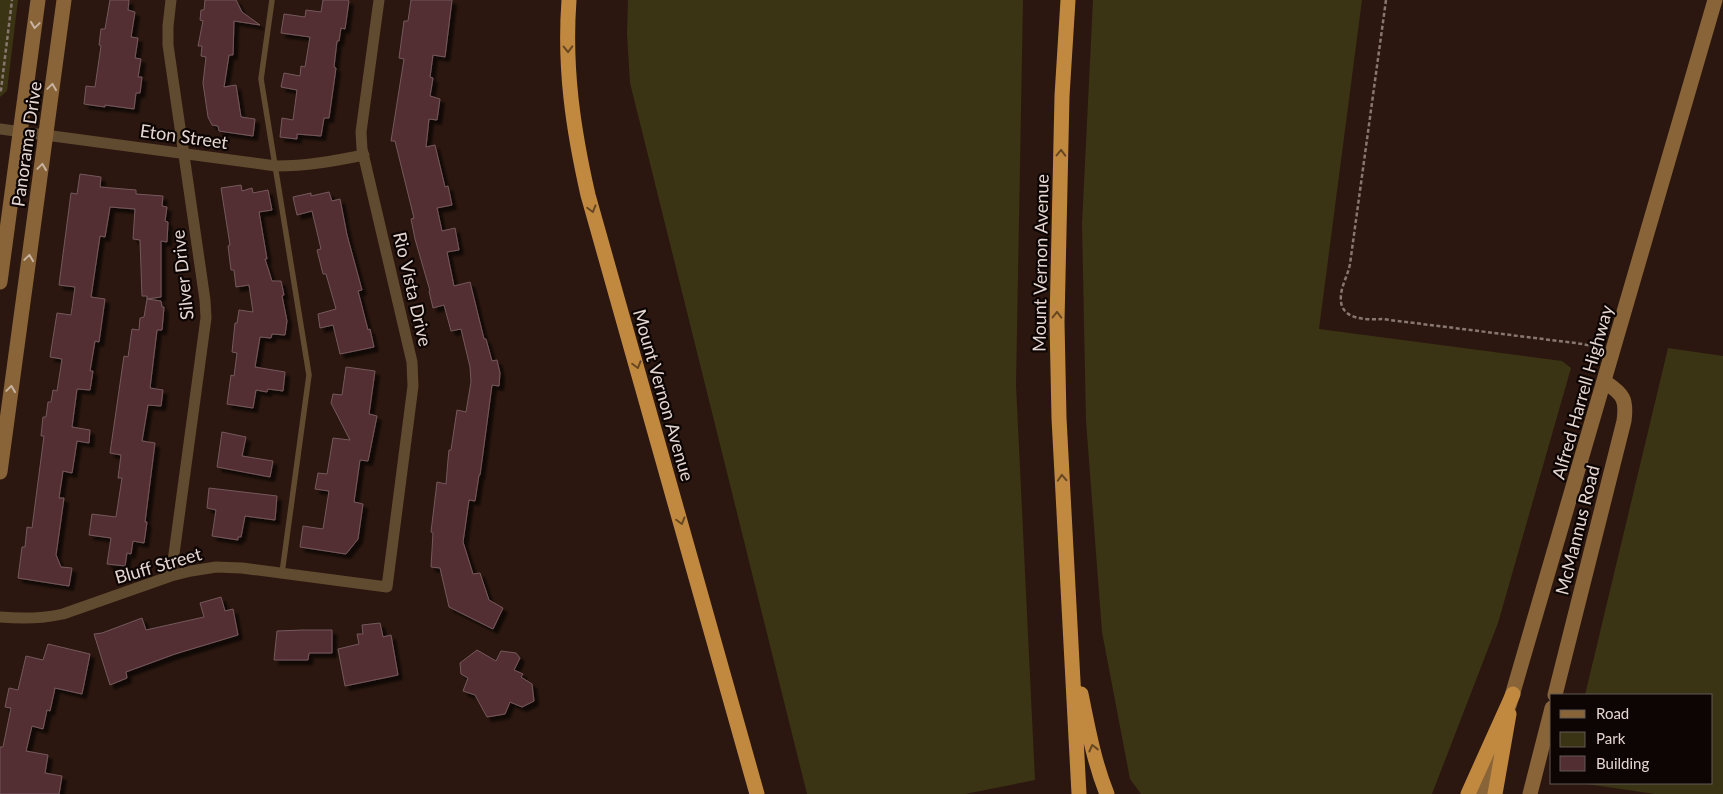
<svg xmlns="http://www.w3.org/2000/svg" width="1723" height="794" viewBox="0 0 1723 794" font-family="Lato,sans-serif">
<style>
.green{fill:#3a3414}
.building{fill:#522e33;stroke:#75595c;filter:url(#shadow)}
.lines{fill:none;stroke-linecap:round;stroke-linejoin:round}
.path{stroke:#887770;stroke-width:2.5;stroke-dasharray:4 2.5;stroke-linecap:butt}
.lane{stroke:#614b30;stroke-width:5.5}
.street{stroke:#614b30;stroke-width:11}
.secondary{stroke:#886438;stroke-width:15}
.highway{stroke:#c18940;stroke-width:15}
.oneway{stroke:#c9b4a3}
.oneway2{stroke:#674722}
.labels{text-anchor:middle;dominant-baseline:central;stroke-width:4.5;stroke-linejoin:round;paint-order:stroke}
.street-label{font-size:18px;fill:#e5d6d1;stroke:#0d0503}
</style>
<defs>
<filter id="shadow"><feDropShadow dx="4.5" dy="4.5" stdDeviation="1" flood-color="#0009"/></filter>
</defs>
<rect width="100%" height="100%" fill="#2b170f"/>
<path class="green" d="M0,0H18L7,91L0,97Z
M628,0H1023L1016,385L1035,780L965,794H807L630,83L627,34Z
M1093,0H1362L1319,329L1562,361L1571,368L1498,623L1432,794H1141L1130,779L1102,632L1086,421L1082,224Z
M1668,348L1723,356V794H1655L1580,783H1712V695H1585Z"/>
<path class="building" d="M110,0H129L128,10L135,12L131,37L138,38L135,58L141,59L138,77H142L140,93H136L134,109L105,105V107L84,104L86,86L95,87L101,46L99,45L101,29H105Z
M205,0H236L242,12L260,25L234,21L233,55H229L224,87L236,85L241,117L255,119L253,136L219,131L218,126L212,125L208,117L203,83L206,57L201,56L202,46H198L203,21L200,20L201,10H204Z
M323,0H348L349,1L345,29L341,28L339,41H337L334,67L336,68L329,118H324L321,136L297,134V139L280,137L282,118L293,120L297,90L281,87L284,73L300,76L301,66L305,67L310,37L281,33L284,14L305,17L306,10L321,12Z
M411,0H452L445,57L433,55L430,77L433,78L430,96L440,99L437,120L429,119L426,147L435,145L445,187L448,186L452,205L437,208L442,231L455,228L459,250L447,252L454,286L470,282L484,339H486L492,361L497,360L500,373L499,386L492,385L480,475H479L475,501L469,500L463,542L473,574L480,573L489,600L503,608L493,629L449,607L440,568L431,567L433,533L431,532L437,482L446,484L448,460L449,450H451L457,410L466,412L471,382L470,367L461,329L451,331L444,305L433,308L429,291H430L415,239L411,219L414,218L395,141H391L404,59L399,58L404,21H408Z
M80,174L101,177L100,187L136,190V194L163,196L162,206L167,207L165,221L168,222L167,242L161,241V297L147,299V296H142L140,240L133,239L135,209L110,207L105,237L100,236L91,297L105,299L99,342L95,341L90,371H93L90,390L77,389L72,427L90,430L89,443L77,441L72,473L63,471L59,498H64L56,555L61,567L72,568L69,586L18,578L22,547H25L27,527L32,528L44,436H41L43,417H46L48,402H51L53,390L57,391L62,359L50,357L57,313L71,315L75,287L59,285L71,193L77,194Z
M241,185L242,191L252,188L253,193L268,190L272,210L259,212L267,259H265L272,281H281L284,295L282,296L287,321L285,335L272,334L271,338L260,337L255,367L285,372L283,391L268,389L267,392L256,390L253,408L227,404L231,375L234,376L237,353L232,352L235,323H237L239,310L253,312L249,285L236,287L234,270H231L228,246L230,245L221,188Z
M329,192L332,201L340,199L347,235L362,290L358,291L368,330L370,329L374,347L340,354L333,325L320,328L318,314L336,309L326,274H323L317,250L321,249L312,211L297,215L293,197L311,193V196Z
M147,299L161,301L162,307H164L162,330H157L150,388L163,390L161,406L148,405L142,441L155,443L145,522H147L144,543L133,541L131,554L127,553L125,566L107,564L111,538L89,535L92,514L116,517L122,478H118L121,455L110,453L124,356L128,357L132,329L139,330L140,318L144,317Z
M346,367L375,371L369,414L377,416L368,461L360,460L354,502L363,504L358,539L346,554L300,547L303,526L323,529L329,491L315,489L318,473L327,474L333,438L350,440L331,403L333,394L342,395Z
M222,432L246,437L242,456L273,461L270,477L217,467Z
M209,488L277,496L275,520L245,516L241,537H238V540L212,536L216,510L207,508Z
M221,597L225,611L233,609L238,635L175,654L126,672L127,678L110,685L94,634L102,633L142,618L146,630L204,617L200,603Z
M380,623L383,637L391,635L398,675L345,686L338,649L359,644L357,634H363L362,625Z
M303,630H332V653H309L308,660H274L277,631Z
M48,644L90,654L82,694L55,688L50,711L47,710L43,729L32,726L26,751L48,755L45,773L62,776L59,794H0V747H3L11,708L5,707L9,688L18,690L26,656L43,660Z
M477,650L496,661L501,651L516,653L520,658L514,670L523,674L521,677L532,684L534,701L522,707L510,702L505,714L487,717L475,695L463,691L468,678L461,674L460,663Z"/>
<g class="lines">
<path class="path" d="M1386,0L1350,264C1348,275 1342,284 1341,295C1338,320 1365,320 1382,319L1583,344L1595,347
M0,91L1,90L12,0"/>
<path class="lane" d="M272,0L261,79L309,375L282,573"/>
<path class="street" d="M0,129L276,166C307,166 334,161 364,155
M171,576L206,318L205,300L168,45V26L171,0
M0,617C22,619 41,619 63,614L171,576L191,571L216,567L242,568L387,587L413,386L412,362L362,149L361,132L379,0"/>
<path class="secondary" d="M0,282L38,0
M0,472L64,0
M1555,695L1624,421C1627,399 1623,394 1605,382
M1509,706L1715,0
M1483,794L1500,738
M1530,794L1552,708"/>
<path class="highway" d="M569,0C564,68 573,129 588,195L757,794
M1068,0L1062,96L1057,322L1059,418L1079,794
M1081,694C1088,728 1094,762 1107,794
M1468,794L1513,694
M1495,794L1509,714"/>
</g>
<defs><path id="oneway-chevron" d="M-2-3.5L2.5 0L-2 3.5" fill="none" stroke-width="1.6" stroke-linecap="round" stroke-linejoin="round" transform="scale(1.25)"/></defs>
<g class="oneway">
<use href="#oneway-chevron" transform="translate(35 25) rotate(98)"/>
<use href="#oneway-chevron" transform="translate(52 87) rotate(-82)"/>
<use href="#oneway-chevron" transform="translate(42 167) rotate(-82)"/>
<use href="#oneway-chevron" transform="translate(29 258) rotate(-82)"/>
<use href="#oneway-chevron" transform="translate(11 389) rotate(-82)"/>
</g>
<g class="oneway2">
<use href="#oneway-chevron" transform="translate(568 49) rotate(89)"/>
<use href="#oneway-chevron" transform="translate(1061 153) rotate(-89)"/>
<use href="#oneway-chevron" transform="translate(592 209) rotate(74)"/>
<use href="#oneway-chevron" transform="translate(1057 315) rotate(-89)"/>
<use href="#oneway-chevron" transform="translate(637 365) rotate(74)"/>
<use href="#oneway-chevron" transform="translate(1062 478) rotate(-93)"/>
<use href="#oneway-chevron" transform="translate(681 521) rotate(74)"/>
<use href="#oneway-chevron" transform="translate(1093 748) rotate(-104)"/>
</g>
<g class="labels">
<g class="street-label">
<text transform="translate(184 136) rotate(8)">Eton Street</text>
<text transform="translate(26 144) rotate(-82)">Panorama Drive</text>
<text transform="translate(1040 263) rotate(-89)">Mount Vernon Avenue</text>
<text transform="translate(182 275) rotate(-96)">Silver Drive</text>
<text transform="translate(413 289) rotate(77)">Rio Vista Drive</text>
<text transform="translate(1582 392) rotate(-74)">Alfred Harrell Highway</text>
<text transform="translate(664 395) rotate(74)">Mount Vernon Avenue</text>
<text transform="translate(1577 530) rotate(-76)">McMannus Road</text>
<text transform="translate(158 565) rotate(-16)">Bluff Street</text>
</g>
</g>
<rect x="1550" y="694" width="162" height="90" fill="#0d0503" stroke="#635955"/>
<rect x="1560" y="710" width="25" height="8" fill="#886438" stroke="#635955"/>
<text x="1596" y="719" font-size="15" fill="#e5d6d1">Road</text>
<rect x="1560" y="732" width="25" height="15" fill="#3a3414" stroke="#635955"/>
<text x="1596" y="744" font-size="15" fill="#e5d6d1">Park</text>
<rect x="1560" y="756" width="25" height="15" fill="#522e33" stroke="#635955"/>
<text x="1596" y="769" font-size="15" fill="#e5d6d1">Building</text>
</svg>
